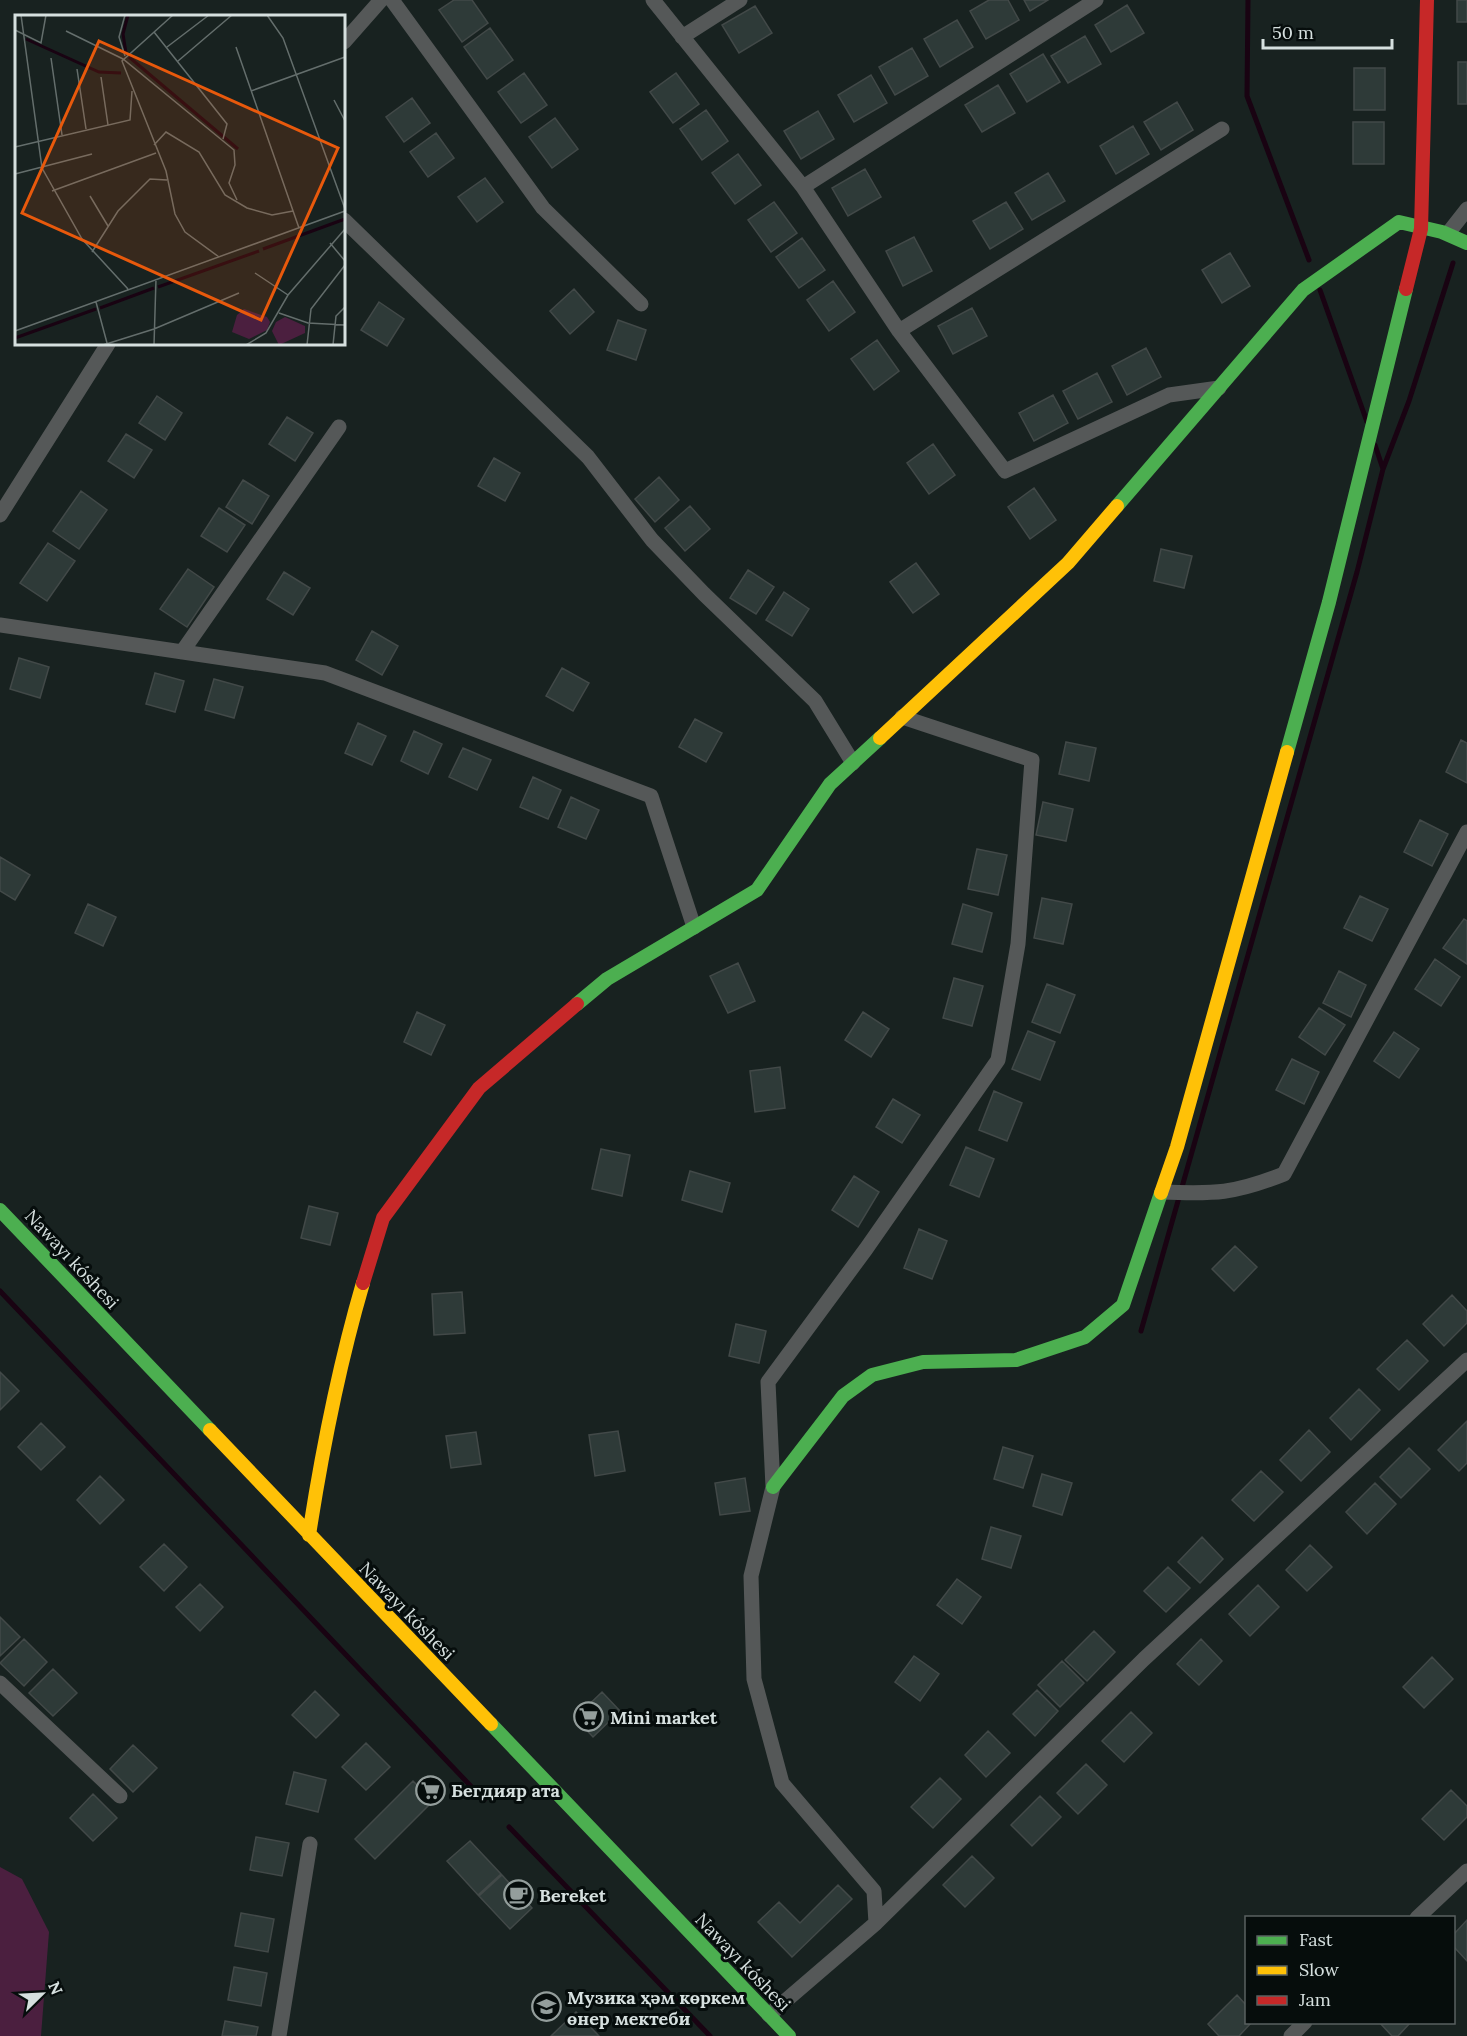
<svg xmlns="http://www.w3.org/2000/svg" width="1467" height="2036" viewBox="0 0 1467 2036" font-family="Lora,serif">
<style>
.green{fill:#4b1f3f}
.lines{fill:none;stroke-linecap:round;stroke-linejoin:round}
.stream{stroke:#190312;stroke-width:5}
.building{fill:#2e3a38;stroke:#424948;stroke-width:1.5}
.street{stroke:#555858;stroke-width:15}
.fast{stroke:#4caf50;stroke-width:14}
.slow{stroke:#ffc107;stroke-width:14}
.jam{stroke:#c62828;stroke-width:14}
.labels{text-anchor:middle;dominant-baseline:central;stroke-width:6;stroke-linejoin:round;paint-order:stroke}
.street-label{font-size:18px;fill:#d6e0df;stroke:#060d0c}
.poi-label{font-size:18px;font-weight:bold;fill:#d6e0df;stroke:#060d0c;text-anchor:start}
.inset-river{fill:none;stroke:#190312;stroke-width:3}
.inset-road{fill:none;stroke:#646e6c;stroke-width:1.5}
.view{fill:#e8590c;fill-opacity:0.15;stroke:#e8590c;stroke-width:3}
.inset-edge{fill:none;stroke:#d6e0df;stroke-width:3}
</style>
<rect width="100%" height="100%" fill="#182220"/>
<path class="green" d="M0,1867L22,1879L49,1932L41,2036H0Z"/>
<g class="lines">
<path class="stream" d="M1248,0L1247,96L1309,260
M1320,290L1367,422
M1375,445L1383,469
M0,1291L484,1800
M1141,1331L1357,572L1383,469L1409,401L1453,263
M509,1827L710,2036"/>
</g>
<path class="building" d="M454,0H472L488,23L462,42L439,10Z
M989,0H1008L1019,20L986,39L970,11Z
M1024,0H1048L1030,11Z
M1457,0H1467V22H1457Z
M1127,5L1144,33L1111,52L1095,25Z
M755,6L772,33L739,53L722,25Z
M957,20L973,47L940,67L924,39Z
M490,28L513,60L487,79L464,47Z
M1085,36L1101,64L1068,83L1051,56Z
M912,48L928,76L895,95L879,67Z
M1043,54L1060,82L1027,102L1010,74Z
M1458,62H1467V104H1458Z
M1354,68H1385V110H1354Z
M524,73L547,105L521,123L498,92Z
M676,73L699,104L673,123L650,92Z
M871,75L887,103L854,122L838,95Z
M998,85L1015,113L982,132L965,105Z
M412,98L430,123L404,142L386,117Z
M1177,102L1193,130L1161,150L1144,122Z
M706,110L728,141L702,160L680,129Z
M818,111L834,139L801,159L784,131Z
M555,118L578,149L552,168L529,137Z
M1353,122H1384V164H1353Z
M1133,126L1149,154L1116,174L1100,146Z
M436,133L454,158L428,177L410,152Z
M738,154L761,185L735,204L712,173Z
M865,169L881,197L848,216L832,188Z
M1048,173L1065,201L1032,220L1015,193Z
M485,178L503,202L477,222L458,197Z
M774,202L797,233L771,252L748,220Z
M1006,202L1023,229L990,249L973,221Z
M914,237L932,271L903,286L886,251Z
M802,238L825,270L799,288L776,257Z
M1230,253L1250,286L1222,303L1202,270Z
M833,281L855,312L829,331L807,300Z
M574,289L594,312L570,334L550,311Z
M379,302L404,319L387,346L361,330Z
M972,308L987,336L953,354L938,326Z
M618,320L646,330L636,360L607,350Z
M877,340L899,371L874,390L851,359Z
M1146,348L1161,377L1127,395L1112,366Z
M1097,373L1112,402L1078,419L1063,391Z
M1053,395L1068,423L1034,441L1019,413Z
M157,396L182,413L165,440L139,423Z
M287,417L313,433L295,461L269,444Z
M126,434L152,450L134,478L108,461Z
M933,444L955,475L929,494L907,463Z
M494,458L520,473L505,501L478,486Z
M659,477L679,500L655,522L635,499Z
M243,480L269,496L252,524L226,507Z
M1034,488L1056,520L1030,539L1008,507Z
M81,491L107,510L79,549L53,531Z
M690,506L710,529L685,551L665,528Z
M219,508L245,525L227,552L201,536Z
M48,543L75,561L47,601L20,583Z
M1161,549L1192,556L1184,588L1154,581Z
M916,563L939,594L913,613L890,582Z
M188,569L214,587L187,627L160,609Z
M748,570L774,587L756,614L730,598Z
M284,572L310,588L293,615L267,599Z
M784,592L809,609L792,636L766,620Z
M372,631L398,646L382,675L356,660Z
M19,658L49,667L40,698L10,689Z
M562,668L589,683L573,711L546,696Z
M155,673L184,681L175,712L146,704Z
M214,679L243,687L234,718L205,710Z
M695,719L722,733L706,762L679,747Z
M358,723L386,736L372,765L345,753Z
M414,731L442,744L428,774L401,761Z
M1461,740L1467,743V783L1446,772Z
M1066,742L1096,748L1089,781L1059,774Z
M463,748L491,760L477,790L449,777Z
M533,777L561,790L548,819L520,807Z
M571,797L599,810L586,839L558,827Z
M1043,802L1073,809L1066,841L1036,835Z
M1420,820L1448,834L1432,866L1404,852Z
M977,849L1007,855L998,895L968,889Z
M0,857L30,875L15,900L0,891Z
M1360,896L1388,909L1372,941L1344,928Z
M1042,898L1072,904L1063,944L1034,938Z
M88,904L116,917L103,946L75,933Z
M963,904L992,913L982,952L952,944Z
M1464,919L1467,921V964L1443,948Z
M1435,959L1460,977L1441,1006L1415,989Z
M738,963L755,1001L728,1013L710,976Z
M1339,971L1366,985L1351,1017L1323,1003Z
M954,978L983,986L972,1026L943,1018Z
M1047,984L1075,995L1060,1033L1032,1022Z
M1319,1008L1345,1025L1325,1055L1299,1037Z
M417,1012L445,1025L431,1055L404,1042Z
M863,1012L889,1029L871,1057L845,1040Z
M1028,1031L1055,1042L1040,1080L1012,1069Z
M1394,1032L1419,1049L1399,1078L1374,1061Z
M1292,1059L1319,1072L1304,1104L1276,1090Z
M780,1067L785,1108L755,1112L750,1071Z
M994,1091L1022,1103L1007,1141L979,1130Z
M893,1099L920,1115L902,1143L876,1127Z
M966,1147L994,1159L979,1197L950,1185Z
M601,1149L630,1155L622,1196L592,1189Z
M690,1171L730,1183L722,1212L682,1200Z
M854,1176L879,1192L858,1227L832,1210Z
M309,1206L338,1213L330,1245L301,1238Z
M919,1229L947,1241L932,1279L904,1268Z
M1235,1246L1257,1267L1234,1291L1212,1269Z
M462,1292L465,1333L434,1335L432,1294Z
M1452,1295L1467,1311V1323L1444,1346L1423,1324Z
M736,1324L766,1331L759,1363L729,1356Z
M1407,1340L1428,1361L1399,1390L1377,1369Z
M0,1372L19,1391L0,1410Z
M1359,1389L1380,1410L1351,1440L1330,1418Z
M1467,1421V1463L1459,1471L1438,1450Z
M41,1423L65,1447L41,1470L18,1447Z
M1309,1430L1330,1452L1301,1481L1280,1460Z
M618,1431L625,1471L595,1476L589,1435Z
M476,1432L481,1464L451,1468L446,1436Z
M1003,1447L1033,1456L1023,1488L994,1479Z
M1409,1448L1430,1469L1401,1498L1380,1477Z
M1261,1471L1283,1492L1254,1521L1232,1500Z
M1042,1474L1072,1483L1062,1515L1033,1506Z
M100,1476L124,1500L100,1524L77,1500Z
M745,1478L750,1511L720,1515L715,1483Z
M1375,1483L1396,1504L1367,1534L1346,1512Z
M991,1527L1021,1536L1011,1568L982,1559Z
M1202,1537L1223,1559L1200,1583L1178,1562Z
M164,1544L187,1567L164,1591L140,1567Z
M1310,1545L1332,1567L1307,1591L1286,1570Z
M1168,1567L1190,1588L1166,1612L1144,1591Z
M957,1579L981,1597L962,1624L937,1605Z
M200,1584L223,1607L200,1631L176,1607Z
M1258,1585L1279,1607L1250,1636L1229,1614Z
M0,1617L20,1637L0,1656Z
M1094,1631L1115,1652L1087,1681L1065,1660Z
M24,1639L47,1662L24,1686L0,1663Z
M1201,1639L1222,1661L1199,1685L1177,1664Z
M914,1656L939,1674L920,1701L895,1682Z
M1432,1657L1453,1679L1424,1708L1403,1687Z
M1062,1661L1084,1683L1060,1707L1038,1685Z
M53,1669L77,1693L53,1716L29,1693Z
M1037,1690L1058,1711L1035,1736L1013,1714Z
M315,1691L339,1715L316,1738L292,1715Z
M602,1692L620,1711L593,1737L575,1718Z
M1131,1712L1152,1733L1124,1762L1102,1741Z
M988,1731L1010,1753L986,1777L965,1755Z
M366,1743L390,1767L366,1790L342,1767Z
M133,1745L157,1768L133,1792L110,1769Z
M1086,1764L1107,1785L1078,1814L1057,1793Z
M294,1772L326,1780L318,1812L286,1804Z
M940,1778L961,1799L933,1828L911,1807Z
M413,1781L433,1801L375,1859L355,1839Z
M1451,1790L1467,1806V1817L1444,1840L1422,1819Z
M93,1794L117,1818L93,1841L70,1818Z
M1040,1796L1061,1817L1032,1846L1011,1825Z
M256,1837L289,1843L282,1876L250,1870Z
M470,1841L501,1874L478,1895L447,1861Z
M972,1856L994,1878L965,1907L943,1885Z
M502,1875L532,1908L510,1929L479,1896Z
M838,1885L852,1899L792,1957L758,1922L779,1902L800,1923Z
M241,1913L274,1919L268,1952L235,1946Z
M1467,1920V1961L1454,1947V1934Z
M234,1967L267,1973L261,2006L228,2000Z
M1237,1995L1246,2005V2022H1252L1239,2036H1219L1208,2024Z
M576,2012L599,2036H551Z
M225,2021L258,2027L256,2036H222Z
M1379,2022H1411L1398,2036H1392Z"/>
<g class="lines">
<path class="street" d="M392,0L543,208L641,304
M653,0L803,187L899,331L1005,471L1169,395L1219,388
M682,37L740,0
M344,42L381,0
M803,187L1096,0
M344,220L588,457L652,540L704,594L815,701L853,763
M1449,232L1467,209
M899,331L1222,129
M0,515L108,344
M0,625L325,673L651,796L694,927
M182,652L339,427
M1162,1192C1215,1194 1234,1194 1284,1174L1467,832
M0,1683L120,1796
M1417,1918L1467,1871
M876,1923L874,1891L782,1783L754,1679L751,1576L773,1487L768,1382L866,1249L998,1060L1018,944L1032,760L902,717
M769,2015L876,1923L1144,1659L1467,1360
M279,2036L310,1844
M1291,2036L1305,2022"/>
<path class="fast" d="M1117,506L1303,290L1399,222L1442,232L1467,243
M1287,752L1329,602L1406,289
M577,1004L607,979L757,890L830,784L880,738
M0,1210L210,1430
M773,1487L843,1396L872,1375L923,1362L1016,1360L1085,1337L1123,1305L1161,1193
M491,1724L789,2036"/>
<path class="slow" d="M880,738L1068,563L1117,506
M1161,1193L1177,1147L1287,752
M210,1430L491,1724
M309,1535C322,1451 339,1365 363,1283"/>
<path class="jam" d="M1406,289L1421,229L1427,0
M363,1283L383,1218L479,1088L577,1004"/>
</g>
<defs>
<symbol id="supermarket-ring" viewBox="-11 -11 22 22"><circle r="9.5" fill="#060d0c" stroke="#949e9c" stroke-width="1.5"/><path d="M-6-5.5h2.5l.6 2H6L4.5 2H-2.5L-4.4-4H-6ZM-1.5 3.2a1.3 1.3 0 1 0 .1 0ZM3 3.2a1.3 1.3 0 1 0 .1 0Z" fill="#949e9c"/></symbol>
<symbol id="cafe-ring" viewBox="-11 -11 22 22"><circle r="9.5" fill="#060d0c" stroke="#949e9c" stroke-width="1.5"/><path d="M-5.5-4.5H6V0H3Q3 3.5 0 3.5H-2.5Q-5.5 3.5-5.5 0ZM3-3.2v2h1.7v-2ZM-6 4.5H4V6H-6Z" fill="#949e9c"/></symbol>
<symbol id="school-ring" viewBox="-11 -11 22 22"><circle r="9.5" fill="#060d0c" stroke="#949e9c" stroke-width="1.5"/><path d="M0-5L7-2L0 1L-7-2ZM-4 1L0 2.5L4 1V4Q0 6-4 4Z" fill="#949e9c"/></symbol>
</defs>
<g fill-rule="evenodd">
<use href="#supermarket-ring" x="572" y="1700" width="33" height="33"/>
<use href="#supermarket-ring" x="414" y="1774" width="33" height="33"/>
<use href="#cafe-ring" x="502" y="1878" width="33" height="33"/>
<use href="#school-ring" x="530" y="1990" width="33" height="33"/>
</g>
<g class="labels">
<g class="street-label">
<text transform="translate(72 1259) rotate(47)">Nawayı kóshesi</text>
<text transform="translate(407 1611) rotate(46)">Nawayı kóshesi</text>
<text transform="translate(743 1962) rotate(46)">Nawayı kóshesi</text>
</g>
<g class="poi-label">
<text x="610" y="1717">Mini market</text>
<text x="451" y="1790">Бегдияр ата</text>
<text x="539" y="1895">Bereket</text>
<text x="567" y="1997">Музика ҳәм көркем<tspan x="567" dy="21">өнер мектеби</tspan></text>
</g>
</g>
<g transform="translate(15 15)">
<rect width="330" height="330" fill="#182220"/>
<path d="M229,294L252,302L255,307L252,315L234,324L217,317L222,300ZM270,302L290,311V318L264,330L257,316L261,307Z" fill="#4b1f3f"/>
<path class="inset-river" d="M11,24L84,57L106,58M111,38L108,19L113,0M114,42L223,134M248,234L330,204M143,272L244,236M85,293L139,273M0,323L81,294"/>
<path class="inset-road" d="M6,0L27,153L67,224L113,274M158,0L107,46L151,156L160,199L170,217L204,242M252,0L268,23L330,194M0,15L26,28L31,0M51,16L108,44L219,135L220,150L214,168L222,185M139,17L212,109L208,124M152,32L194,0M221,32L284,213M110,41L104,22L110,0M36,43L47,120M163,46L217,0M62,54L71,114M86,62L93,110M236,76L330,42M319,85L330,106M139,130L151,117L184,137L210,180L232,193L257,200L278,196M0,132L115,105L117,76M0,159L77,139M37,176L141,138M75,181L93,211M315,228L330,246M77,237L103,196L135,164L152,165M240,258L273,280M81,287L92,328M264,298L293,308L330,310M0,316L330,196M88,330L139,314L224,278M139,330L141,264M231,330L251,318L273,280L330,214M292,330L296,294L330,250M318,330L321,301L330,292"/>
<path class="view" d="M84,26L323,133L246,305L7,198Z"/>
<rect width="330" height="330" class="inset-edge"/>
</g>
<rect x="1245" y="1916" width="210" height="108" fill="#060d0c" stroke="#596160" stroke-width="1.5"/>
<rect x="1257" y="1936" width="30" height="9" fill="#4caf50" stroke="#596160" stroke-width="1.5"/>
<text x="1299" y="1946" font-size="18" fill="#d6e0df">Fast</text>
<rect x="1257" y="1966" width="30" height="9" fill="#ffc107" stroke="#596160" stroke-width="1.5"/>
<text x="1299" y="1976" font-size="18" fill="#d6e0df">Slow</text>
<rect x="1257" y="1996" width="30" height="9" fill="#c62828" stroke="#596160" stroke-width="1.5"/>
<text x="1299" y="2006" font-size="18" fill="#d6e0df">Jam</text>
<g transform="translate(42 1994) rotate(66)" stroke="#060d0c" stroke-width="4.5" paint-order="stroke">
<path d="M0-4.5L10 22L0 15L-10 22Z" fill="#d6e0df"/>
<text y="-9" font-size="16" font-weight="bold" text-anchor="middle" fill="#d6e0df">N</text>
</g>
<path d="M1263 39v9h129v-9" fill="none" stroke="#d6e0df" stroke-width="3"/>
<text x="1272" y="39" font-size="18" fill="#d6e0df" stroke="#060d0c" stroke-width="4.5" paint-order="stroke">50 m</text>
</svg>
